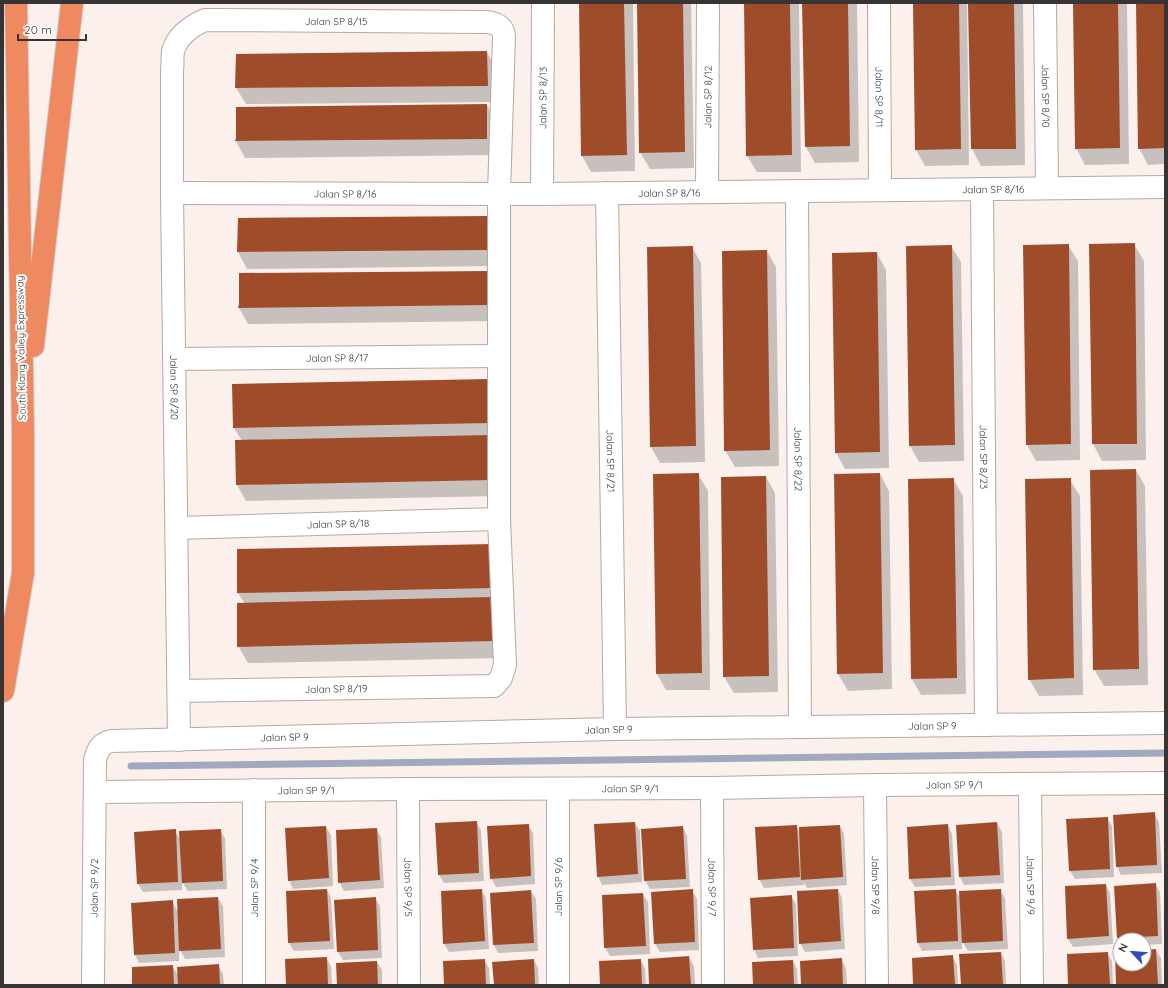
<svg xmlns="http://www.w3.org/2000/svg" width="1168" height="988" viewBox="0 0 1168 988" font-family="Quicksand,sans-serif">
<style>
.shadow{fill:#0003}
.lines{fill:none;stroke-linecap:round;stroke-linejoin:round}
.stream{stroke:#a1a8bf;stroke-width:7}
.building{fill:#9f4c2a}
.street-casing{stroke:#b3a9a5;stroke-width:24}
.highway-casing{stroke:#cfcece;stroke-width:24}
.street{stroke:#fff;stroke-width:22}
.highway{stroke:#ee8960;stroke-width:22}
.labels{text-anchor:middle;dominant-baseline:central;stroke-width:4;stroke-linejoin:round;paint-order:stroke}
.street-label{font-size:10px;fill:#383433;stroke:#fff}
</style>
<rect width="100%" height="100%" fill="#fbf0ec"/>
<path class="shadow" d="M580,3H633L635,171L591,172L582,156Z
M638,3H691L694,168L650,169L640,152Z
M745,3H799L801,172H757L747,156Z
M803,3H857L859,162L815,163L806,147Z
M914,3H967L969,165L925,166L916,150Z
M969,3H1023L1025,165L981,166L972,149Z
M1074,3H1127L1129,164L1085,165L1076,148Z
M1137,3H1165V164L1148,165L1139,148Z
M487,52L496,69V102L246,104L236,88Z
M487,105L496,122V155L245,158L236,141L237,138Z
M488,217L498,266L247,269L238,252L239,219Z
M1134,244L1144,261L1146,460L1102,461L1093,444L1090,245Z
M1068,245L1078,261L1080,460L1036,461L1027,445Z
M951,246L961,262L964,461L919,462L910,446Z
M692,247L701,263L705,462L660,463L651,447Z
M767,251L776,267L779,466L735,467L725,450Z
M877,253L886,270L889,468L845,469L836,453Z
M490,272L499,321L248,324L239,308Z
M489,380L501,496L246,501L237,485L242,441L234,428L233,385Z
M1136,470L1145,486L1148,685L1104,686L1094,669Z
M698,474L708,491L710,690H666L657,674L654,475Z
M880,474L889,491L892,689L848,691L838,674L835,475Z
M766,477L775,493L778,692L734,693L724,677Z
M953,479L963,496L966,694L921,695L912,679Z
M1070,480L1080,496L1083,695L1039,696L1029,679Z
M493,545L503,658L248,663L238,646L245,604L238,593Z
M1154,813L1159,822L1162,873L1121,875L1117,867Z
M1107,818L1112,826L1114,877L1075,879L1070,871L1067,820Z
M476,822L481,830L484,881L444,883L439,875L436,824Z
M635,823L640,831L642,882L602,885L598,876Z
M997,823L1002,832L1004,883L964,885L960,877Z
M528,825L533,833L535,884L496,887L491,878Z
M948,825L952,834L955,885L915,887L910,879L908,828Z
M796,826L800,832L840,826L844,834L847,885L807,888L804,882V885L764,888L759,879Z
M326,827L331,835L333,886L293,889L289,880Z
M683,827L687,836L690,887L650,889L645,880Z
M376,829L381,837L384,888L344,891L339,882Z
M220,830L225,838L227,889L188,891L182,882V890L143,892L138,884L175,831L180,839Z
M1155,884L1160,892L1162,944L1144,945V940L1120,941L1118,938Z
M1106,885L1110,893L1113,944L1073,947L1068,939Z
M327,890L331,898L334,949L294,951L289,943L287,892Z
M481,890L486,898L489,949L449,952L444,944Z
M692,890L697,899L699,950L660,952L655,944Z
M838,890L842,898L845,949L805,952L800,943Z
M955,890L961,899L1000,890L1005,898L1008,949L968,951L962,941V949L922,951L918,943Z
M531,891L536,899L538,951L498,953L494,945Z
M643,894L648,902L650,954L610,956L605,948Z
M791,896L796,904L798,956L758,958L754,949Z
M218,898L223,906L225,957L185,959L179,948V961L139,963L135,955L132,904L172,901L178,912Z
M375,898L380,906L382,958L343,960L338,952Z
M1156,950L1161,958L1162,985H1117L1120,952V964H1144V951Z
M1001,953L1005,961L1006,985H962Z
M1107,953L1112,961L1113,985H1069Z
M952,956L957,965L958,985H914Z
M689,957L694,966L695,985H650Z
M326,958L331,966L332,985H287Z
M841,959L846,968L847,985H802Z
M484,960L489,968L490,985H445Z
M534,960L538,968L539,985H495Z
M640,960L645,968L646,985H601Z
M793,961L797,969L798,985H754Z
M377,962L382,970V985H338Z
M218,965L223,974L224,985H133L172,966L179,976Z"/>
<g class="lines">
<path class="stream" d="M131,766L1165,753"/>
</g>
<path class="building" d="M579,3H624L627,155L581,156Z
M637,3H683L685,152L639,153Z
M744,3H790L792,155L746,156Z
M802,3H848L850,146L805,147Z
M913,3H959L961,149L915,150Z
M968,3H1014L1016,149H971Z
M1073,3H1118L1120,148L1075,149Z
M1136,3H1165V148L1138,149Z
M487,51L488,86L235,88L236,54Z
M487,104V139L235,141L236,138V107Z
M489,216V250L237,252L238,218Z
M1135,243L1137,444H1092L1089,244Z
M1069,244L1071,444L1026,445L1023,245Z
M952,245L955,445L909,446L906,246Z
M693,246L696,446L650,447L647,247Z
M767,250L770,450L724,451L722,251Z
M877,252L880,452L835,453L832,253Z
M490,271V305L238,308L239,304V273Z
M489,379L490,423L233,428L232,384Z
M491,435L492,480L236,485L235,440Z
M1136,469L1139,669L1093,670L1090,470Z
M699,473L702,673L656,674L653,474Z
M880,473L883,673L837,674L834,474Z
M766,476L769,676L723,677L721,477Z
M954,478L957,678L911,679L908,479Z
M1071,478L1074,678L1028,680L1025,479Z
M493,544L494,588L237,593V549Z
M493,597L494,641L237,647V603Z
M1155,812L1157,865L1116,867L1113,815Z
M1108,817L1110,869L1069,871L1066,819Z
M477,821L479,873L438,875L435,823Z
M635,822L638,874L597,877L594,824Z
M997,822L1000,875L959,877L956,825Z
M529,824L531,876L490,879L487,826Z
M948,824L951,877L909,879L907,827Z
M797,825L800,877L758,880L755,827Z
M840,825L843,877L801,880L799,827Z
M326,826L329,878L288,881L285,828Z
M683,826L686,879L644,881L641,829Z
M377,828L380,880L338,883L336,830Z
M176,829L178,882L137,884L134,832Z
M221,829L223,881L182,883L179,831Z
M1156,883L1158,936L1117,938L1114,886Z
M1106,884L1109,936L1067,939L1065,886Z
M327,889L330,941L288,943L286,891Z
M482,889L485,941L443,944L441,891Z
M693,889L695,942L654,944L651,892Z
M838,889L841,941L799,944L797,891Z
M956,889L958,941L917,943L914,891Z
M1001,889L1003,941L962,943L959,891Z
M531,890L534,943L493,945L490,893Z
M643,893L646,946L604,948L602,895Z
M792,895L794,948L753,950L750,898Z
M218,897L221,949L179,951L177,899Z
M376,897L378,950L337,952L334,900Z
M173,900L175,953L134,955L131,903Z
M1156,949L1158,985H1116L1115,951H1120V964H1144V950Z
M1001,952L1003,985H961L959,954Z
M1108,952L1110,985H1068L1067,954Z
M953,955L955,985H913L912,958Z
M689,956L691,985H649L648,959Z
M327,957L328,985H286L285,959Z
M842,958L843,985H801L800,961Z
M485,959L486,985H444L443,961Z
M534,959L535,985H494L492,962Z
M641,959L642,985H600L599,961Z
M793,960L794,985H753L752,962Z
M377,961L378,985H337L336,963Z
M219,964L220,985H178L177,967Z
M173,965L174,985H132V967Z"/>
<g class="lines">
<defs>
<g id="street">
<path id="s1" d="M879,3L880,190"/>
<path id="s2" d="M1045,3L1047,188"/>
<path id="s3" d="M982,189L986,725"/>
<path id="s4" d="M797,191L800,727"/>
<path id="s5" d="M707,192L708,3"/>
<path id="s6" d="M172,193L542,194L1165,187"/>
<path id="s7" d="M607,193L615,729"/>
<path id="s8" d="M542,194L543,3"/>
<path id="s9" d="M175,359L499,356"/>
<path id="s10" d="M177,528L499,519"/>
<path id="s11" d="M179,691L494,686L501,678L505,665L499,519V193L504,36C503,25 495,23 486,22L205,20C191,26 178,35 173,51C172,57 173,64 172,70V193L179,740"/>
<path id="s12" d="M1030,784L1032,985"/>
<path id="s13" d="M875,785L877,985"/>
<path id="s14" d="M712,788L713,985"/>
<path id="s15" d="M408,789L409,985"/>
<path d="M254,790V985"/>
<path id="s16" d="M95,792L408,789L712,788L875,785L1165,783"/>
<path id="s17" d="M93,985L95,760C98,749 100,744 111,741L615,729L1165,723"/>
<path d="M558,985V789"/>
</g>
<path id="highway" d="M33,346L72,3
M3,691L23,573V434L16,3"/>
</defs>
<use href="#street" class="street-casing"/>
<use href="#highway" class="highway-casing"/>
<use href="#street" class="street"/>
<use href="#highway" class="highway"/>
</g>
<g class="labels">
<g class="street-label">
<text x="336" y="21">Jalan SP 8/15</text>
<text stroke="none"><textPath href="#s2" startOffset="93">Jalan SP 8/10</textPath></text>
<text stroke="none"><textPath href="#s5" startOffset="95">Jalan SP 8/12</textPath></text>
<text stroke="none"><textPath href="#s1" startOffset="94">Jalan SP 8/11</textPath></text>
<text stroke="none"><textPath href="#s8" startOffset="96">Jalan SP 8/13</textPath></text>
<text stroke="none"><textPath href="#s6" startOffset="821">Jalan SP 8/16</textPath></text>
<text stroke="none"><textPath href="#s6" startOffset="497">Jalan SP 8/16</textPath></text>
<text stroke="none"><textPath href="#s6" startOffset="173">Jalan SP 8/16</textPath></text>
<text transform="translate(21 348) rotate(-91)">South Klang Valley Expressway</text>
<text stroke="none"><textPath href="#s9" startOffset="162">Jalan SP 8/17</textPath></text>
<text stroke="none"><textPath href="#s11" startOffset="1657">Jalan SP 8/20</textPath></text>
<text stroke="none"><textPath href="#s3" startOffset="268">Jalan SP 8/23</textPath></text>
<text stroke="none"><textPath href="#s4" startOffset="268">Jalan SP 8/22</textPath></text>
<text stroke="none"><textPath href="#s7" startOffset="268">Jalan SP 8/21</textPath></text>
<text stroke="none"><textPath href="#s10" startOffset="161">Jalan SP 8/18</textPath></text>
<text stroke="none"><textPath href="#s11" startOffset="157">Jalan SP 8/19</textPath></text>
<text stroke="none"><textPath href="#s17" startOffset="1073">Jalan SP 9</textPath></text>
<text stroke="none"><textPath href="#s17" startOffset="749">Jalan SP 9</textPath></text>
<text stroke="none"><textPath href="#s17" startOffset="425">Jalan SP 9</textPath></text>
<text stroke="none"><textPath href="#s16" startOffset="859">Jalan SP 9/1</textPath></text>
<text stroke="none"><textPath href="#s16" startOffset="535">Jalan SP 9/1</textPath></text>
<text stroke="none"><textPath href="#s16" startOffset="211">Jalan SP 9/1</textPath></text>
<text stroke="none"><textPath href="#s13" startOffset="100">Jalan SP 9/8</textPath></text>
<text stroke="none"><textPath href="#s12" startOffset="101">Jalan SP 9/9</textPath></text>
<text stroke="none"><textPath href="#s15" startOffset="98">Jalan SP 9/5</textPath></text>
<text transform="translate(558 887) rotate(-90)">Jalan SP 9/6</text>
<text stroke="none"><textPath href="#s14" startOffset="99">Jalan SP 9/7</textPath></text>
<text stroke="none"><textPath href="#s17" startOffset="97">Jalan SP 9/2</textPath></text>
<text transform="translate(254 888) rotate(-90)">Jalan SP 9/4</text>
</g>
</g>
<rect width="1168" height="988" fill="none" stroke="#383433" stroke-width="8"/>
<g transform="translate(1132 952) rotate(296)"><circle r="19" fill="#ffffff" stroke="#afaead"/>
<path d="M0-3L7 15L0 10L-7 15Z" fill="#324abb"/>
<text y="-6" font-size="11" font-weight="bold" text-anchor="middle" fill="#383433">N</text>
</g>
<path d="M18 34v6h68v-6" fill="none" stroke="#383433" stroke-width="2"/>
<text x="24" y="34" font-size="12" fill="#383433" stroke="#ffffff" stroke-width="3" paint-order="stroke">20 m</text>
</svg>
